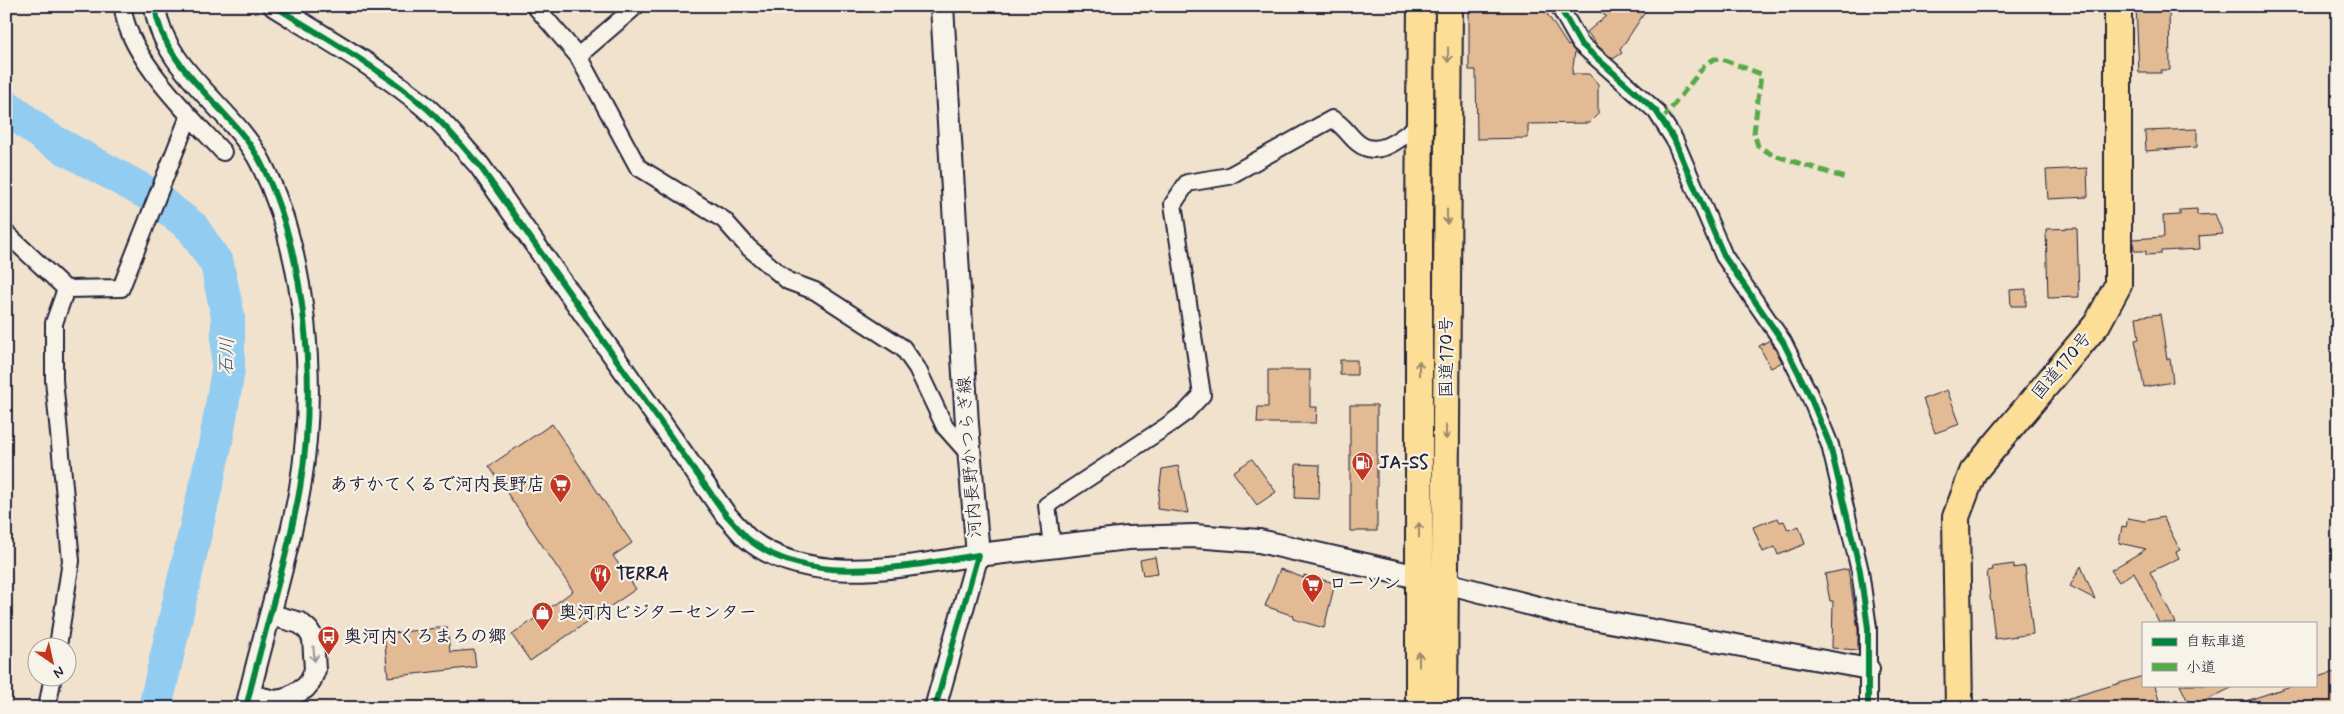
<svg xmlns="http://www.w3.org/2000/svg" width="2344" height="714" viewBox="0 0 2344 714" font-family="Mynerve,'Klee One',sans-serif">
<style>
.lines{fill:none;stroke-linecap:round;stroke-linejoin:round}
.river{stroke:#92ccf1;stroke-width:34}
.building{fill:#e2ba93;stroke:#22223b}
.minor-casing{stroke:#22223b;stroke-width:20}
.tertiary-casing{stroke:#22223b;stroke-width:24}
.secondary-casing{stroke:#22223b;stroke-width:26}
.trunk-casing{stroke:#22223b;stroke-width:30}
.minor{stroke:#f7f3e8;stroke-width:16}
.tertiary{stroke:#f7f3e8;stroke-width:20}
.secondary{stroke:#f7f3e8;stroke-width:22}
.trunk{stroke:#fdde96;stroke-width:26}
.quiet{stroke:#53aa46;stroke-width:5;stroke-dasharray:10 5;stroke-linecap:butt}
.cycleway-casing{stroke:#f7f3e8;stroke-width:9}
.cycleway{stroke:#00873e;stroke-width:6}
.oneway{stroke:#9a896d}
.oneway2{stroke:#97959a}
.labels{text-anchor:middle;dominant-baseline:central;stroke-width:4.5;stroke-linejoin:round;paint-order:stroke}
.street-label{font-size:18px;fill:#22223b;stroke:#f7f3e8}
.poi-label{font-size:18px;font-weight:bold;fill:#22223b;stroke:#f7f3e8;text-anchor:start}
.water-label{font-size:19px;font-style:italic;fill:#445572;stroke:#f7f3e8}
</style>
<rect width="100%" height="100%" fill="#f1e2ce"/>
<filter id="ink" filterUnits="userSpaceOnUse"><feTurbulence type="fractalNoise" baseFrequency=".02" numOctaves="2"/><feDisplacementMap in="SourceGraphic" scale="10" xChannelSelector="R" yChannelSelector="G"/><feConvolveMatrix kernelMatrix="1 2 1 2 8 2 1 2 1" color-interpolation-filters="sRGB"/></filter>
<g filter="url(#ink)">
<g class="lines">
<path class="river" d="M6,106L47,138L149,194L192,227L217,264L228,317V370L216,441L155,708"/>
</g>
<path class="building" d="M1469,6H1542L1568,46L1570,45L1575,52L1572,74H1589L1598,84V114L1589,123L1528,124V138L1477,139L1476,70H1469Z
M1591,6H1649L1620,50L1622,53L1613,59L1598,46L1587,32L1606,16Z
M2136,6H2169L2170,70H2161V73H2139Z
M2197,129V147L2146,151L2145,131Z
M2087,168L2088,197L2048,199L2046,170Z
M2197,209V215L2215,214L2223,234L2199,236L2200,249L2161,251V254L2146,255V251H2134L2133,239L2164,237L2163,216L2180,215V210Z
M2077,228L2079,297L2048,298L2046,229Z
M2026,289V306H2011L2010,290Z
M2160,314L2167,359H2170L2173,382L2144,387L2135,340L2139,339L2136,317Z
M1770,340L1782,362L1771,368L1759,346Z
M1340,360H1357V375H1340Z
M1268,370H1310V407H1317L1316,423H1257L1258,407H1268Z
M1947,390L1960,424L1935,433L1923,399Z
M1350,405H1377V531H1350Z
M552,424L632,543L613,556L636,589L530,661L512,635L573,591L489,466Z
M1252,459L1276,492L1257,505L1233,472Z
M1296,464L1320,465L1319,499L1295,498Z
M1178,466L1188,513L1157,509L1162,469Z
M2163,517L2180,550L2176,552L2179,558L2150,572L2175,623H2159L2134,572L2119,582L2111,570L2146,549L2119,543L2122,526L2126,527L2128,518L2144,521Z
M1778,518L1780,522L1784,521L1788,530L1799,526L1805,544L1778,555L1775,547L1763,552L1753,527Z
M1155,557L1158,573L1143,575L1140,560Z
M2014,564V568L2025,566L2033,634L1995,639L1987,571L1993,570L1992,567Z
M2081,566L2095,599L2070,586Z
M1280,569L1304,578V575L1335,583L1324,628L1293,619L1294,616L1265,606Z
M1848,569L1858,629V650L1832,648L1833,601H1830L1825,574Z
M447,627L450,652L474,650L476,667L388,677L384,634Z
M2338,671V708H2235L2234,705L2294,685H2315V678Z
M2143,676V685H2155L2161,708H2050V704Z
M2180,685H2237L2191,708Z"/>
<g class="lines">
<defs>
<path id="minor" d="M123,6C125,54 191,117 223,152
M535,6L578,56L638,167L724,220L748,247L788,281L815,291L903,348L917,368L945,427L969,454
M1559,6L1580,43L1656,111L1674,139L1724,256L1783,342L1809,394L1830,445L1860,571L1868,628V708
M578,56L636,6
M6,233L66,289L121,288L189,116
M1052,546L1047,505L1167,426L1186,412L1202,395L1173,204L1187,183L1229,176L1332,119C1344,125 1348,135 1358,143C1379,160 1403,136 1420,124
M58,646L71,561L54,380V323L66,289
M47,708L53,676"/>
<path id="tertiary" d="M155,6C162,70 233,108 261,163C307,255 317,387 300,488C287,562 263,634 246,708
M274,6C325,38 378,67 424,106C444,123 461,145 479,165L726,515C733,522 740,531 747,538C808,589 907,566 978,555L935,708
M1446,583L1565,614L1869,669
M249,695L275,701L286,699L305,688L310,682L315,670L313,638L308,630L300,623L271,615"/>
<path id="secondary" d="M942,6L967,424L978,555L1128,538L1194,536L1259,541L1436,581"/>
<path id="trunk" d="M1419,708V219L1421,6
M1444,708L1449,6
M1959,708L1956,517L1973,472L2097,324L2118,285V6"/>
</defs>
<use href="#minor" class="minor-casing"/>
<use href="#tertiary" class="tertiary-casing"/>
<use href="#secondary" class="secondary-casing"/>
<use href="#trunk" class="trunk-casing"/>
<use href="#minor" class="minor"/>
<use href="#tertiary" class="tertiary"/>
<use href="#secondary" class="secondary"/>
<use href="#trunk" class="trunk"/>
<path class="quiet" d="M1662,120L1705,65L1714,59H1722L1761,74L1754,133L1758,146L1773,155L1846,178"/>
<defs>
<path id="cycleway" d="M155,6C162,70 233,108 261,163C307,255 317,387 300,488C287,562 263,634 246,708
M274,6C325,38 378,67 424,106C444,123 461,145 479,165L726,515C733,522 740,531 747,538C808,589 907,566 978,555L935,708
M1559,6L1580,43L1656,111L1674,139L1724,256L1783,342L1809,394L1830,445L1860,571L1868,628V708"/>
</defs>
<use href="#cycleway" class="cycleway-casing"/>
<use href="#cycleway" class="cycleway"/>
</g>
<defs><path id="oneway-shaft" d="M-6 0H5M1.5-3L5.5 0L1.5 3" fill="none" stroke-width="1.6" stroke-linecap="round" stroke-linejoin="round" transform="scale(1.25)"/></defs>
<g class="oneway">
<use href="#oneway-shaft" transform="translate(1448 55) rotate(90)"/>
<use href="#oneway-shaft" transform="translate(1447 217) rotate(90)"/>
<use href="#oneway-shaft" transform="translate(1419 368) rotate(-90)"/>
<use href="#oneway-shaft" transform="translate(1446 432) rotate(90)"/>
<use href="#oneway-shaft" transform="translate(1419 530) rotate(-90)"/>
<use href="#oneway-shaft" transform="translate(1419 659) rotate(-90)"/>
</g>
<use class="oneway2" href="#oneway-shaft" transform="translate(314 654) rotate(85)"/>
</g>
<defs>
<symbol id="fuel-pin" viewBox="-11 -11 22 30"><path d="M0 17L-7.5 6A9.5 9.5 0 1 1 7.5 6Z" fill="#c8321e" stroke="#f7f3e8"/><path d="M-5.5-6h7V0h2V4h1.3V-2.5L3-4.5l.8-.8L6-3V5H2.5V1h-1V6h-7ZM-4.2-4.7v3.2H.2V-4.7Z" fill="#fff"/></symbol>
<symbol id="supermarket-pin" viewBox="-11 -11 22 30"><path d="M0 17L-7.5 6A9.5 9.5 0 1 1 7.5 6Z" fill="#c8321e" stroke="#f7f3e8"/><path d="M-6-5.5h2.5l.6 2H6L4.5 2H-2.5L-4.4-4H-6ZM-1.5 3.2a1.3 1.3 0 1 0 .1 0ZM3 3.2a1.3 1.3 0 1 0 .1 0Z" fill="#fff"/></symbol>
<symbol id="restaurant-pin" viewBox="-11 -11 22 30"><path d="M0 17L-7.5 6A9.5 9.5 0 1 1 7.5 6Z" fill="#c8321e" stroke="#f7f3e8"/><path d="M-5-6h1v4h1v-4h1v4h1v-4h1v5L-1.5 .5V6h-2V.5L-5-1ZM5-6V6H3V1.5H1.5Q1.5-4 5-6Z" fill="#fff"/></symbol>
<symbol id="shop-pin" viewBox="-11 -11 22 30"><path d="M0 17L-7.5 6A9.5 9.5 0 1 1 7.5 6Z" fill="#c8321e" stroke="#f7f3e8"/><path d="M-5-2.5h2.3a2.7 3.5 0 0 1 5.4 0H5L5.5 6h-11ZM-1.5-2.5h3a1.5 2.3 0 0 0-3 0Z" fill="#fff"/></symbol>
<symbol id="bus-pin" viewBox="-11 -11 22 30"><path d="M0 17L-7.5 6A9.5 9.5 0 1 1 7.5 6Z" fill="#c8321e" stroke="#f7f3e8"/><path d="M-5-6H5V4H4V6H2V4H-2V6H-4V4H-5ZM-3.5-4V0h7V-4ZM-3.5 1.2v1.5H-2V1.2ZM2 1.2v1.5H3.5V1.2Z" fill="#fff"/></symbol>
</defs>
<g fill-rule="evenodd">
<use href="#fuel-pin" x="1350" y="450" width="25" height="34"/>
<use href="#supermarket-pin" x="548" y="472" width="25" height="34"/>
<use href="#restaurant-pin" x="588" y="562" width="25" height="34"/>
<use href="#supermarket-pin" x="1300" y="572" width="25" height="34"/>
<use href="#shop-pin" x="530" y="600" width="25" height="34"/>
<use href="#bus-pin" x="316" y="624" width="25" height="34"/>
</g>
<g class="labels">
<g class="street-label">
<text transform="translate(1447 357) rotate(-90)">国道170号</text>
<text transform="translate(2062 366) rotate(-50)">国道170号</text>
<text transform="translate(970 457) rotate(-94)">河内長野かつらぎ線</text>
</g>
<g class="poi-label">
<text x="1379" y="463">JA-SS</text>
<text x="545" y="485" text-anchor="end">あすかてくるで河内長野店</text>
<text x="616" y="574">TERRA</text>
<text x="1329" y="584">ローソン</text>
<text x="559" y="613">奥河内ビジターセンター</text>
<text x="344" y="637">奥河内くろまろの郷</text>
</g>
<g class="water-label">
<text transform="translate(227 356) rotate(-88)">石川</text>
</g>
</g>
<rect width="2344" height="714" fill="none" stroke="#f7f3e8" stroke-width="25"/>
<rect x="12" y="12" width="2319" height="689" fill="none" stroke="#22223b" stroke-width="2" filter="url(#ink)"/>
<rect x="2142" y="622" width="175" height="65" fill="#f7f3e8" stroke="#a29fa3"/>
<rect x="2152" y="638" width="25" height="8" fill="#00873e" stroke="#a29fa3"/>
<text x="2186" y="646" font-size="15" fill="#22223b">自転車道</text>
<rect x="2152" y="663" width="25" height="8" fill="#53aa46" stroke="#a29fa3"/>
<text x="2186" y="672" font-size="15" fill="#22223b">小道</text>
<g transform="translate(52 662) rotate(146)"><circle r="24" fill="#f7f3e8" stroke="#a29fa3"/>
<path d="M0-4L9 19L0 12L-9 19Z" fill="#c8321e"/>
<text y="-8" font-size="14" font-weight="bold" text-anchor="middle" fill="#22223b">N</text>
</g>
</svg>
